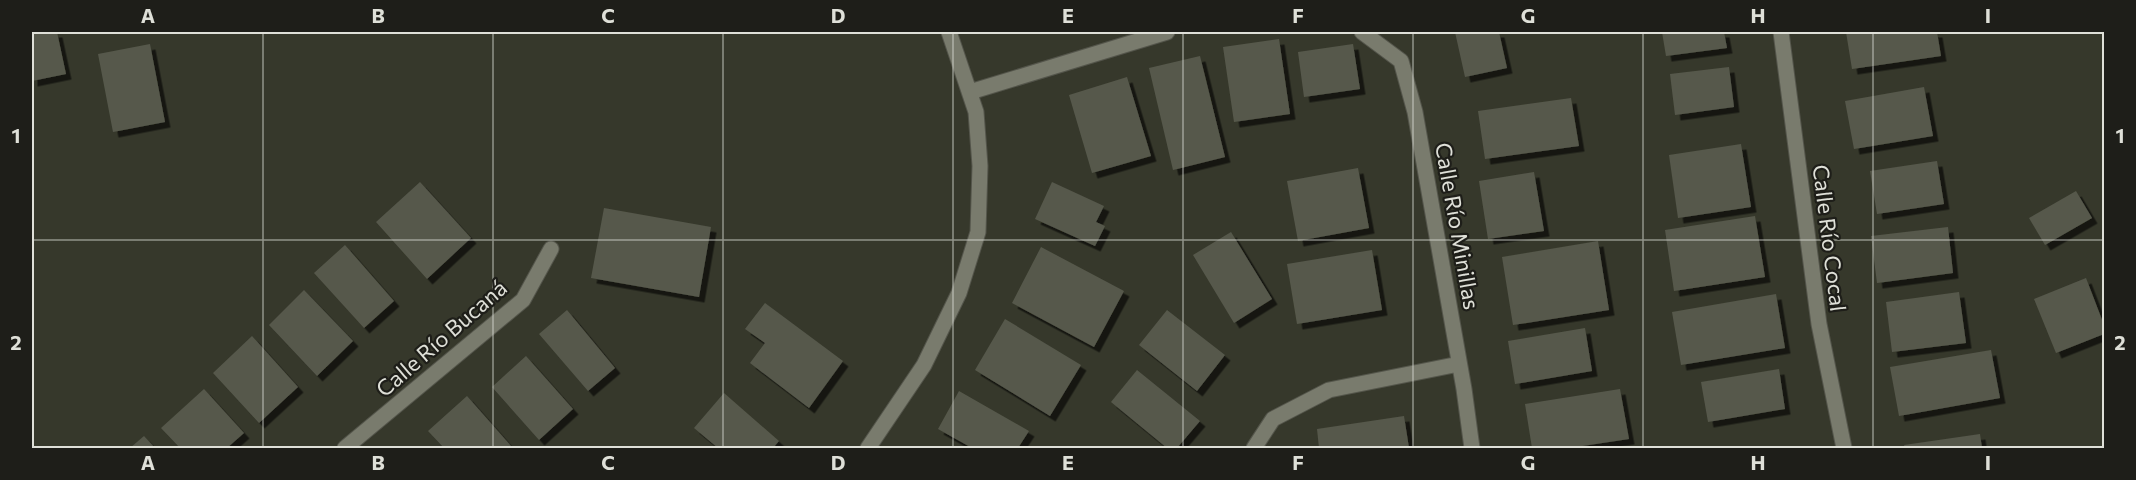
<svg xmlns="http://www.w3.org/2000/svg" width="2136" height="480" viewBox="0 0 2136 480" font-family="Commissioner,sans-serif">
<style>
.building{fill:#56584b;filter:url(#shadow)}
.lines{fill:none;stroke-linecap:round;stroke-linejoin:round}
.minor-casing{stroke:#54554b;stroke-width:17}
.minor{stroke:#797b6d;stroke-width:15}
.grid{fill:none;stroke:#dfe0d8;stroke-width:1.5;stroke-opacity:0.55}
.labels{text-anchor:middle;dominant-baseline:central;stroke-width:4.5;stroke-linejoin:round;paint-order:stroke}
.street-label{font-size:22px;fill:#dfe0d8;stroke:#1e1e19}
.neatline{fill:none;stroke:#dfe0d8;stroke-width:2}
.grid-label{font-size:20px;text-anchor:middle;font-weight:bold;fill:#dfe0d8}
</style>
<defs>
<filter id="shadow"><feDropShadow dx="5.5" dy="5.5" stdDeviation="0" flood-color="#0009"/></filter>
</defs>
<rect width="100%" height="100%" fill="#36382b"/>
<path class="building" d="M32,32H57L66,74L32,81Z
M1455,32H1499L1507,68L1465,77Z
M1662,32H1724L1727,48L1666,56Z
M1846,32H1937L1941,56L1852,69Z
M1279,39L1290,114L1234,122L1223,47Z
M150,44L165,122L113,132L98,54Z
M1353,44L1360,89L1304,97L1298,52Z
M1200,56L1225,157L1173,170L1149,68Z
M1729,67L1734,107L1675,115L1670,74Z
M1127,77L1151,156L1092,173L1069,95Z
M1924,87L1933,136L1854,149L1845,101Z
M1571,98L1579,146L1485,159L1478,111Z
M1741,144L1751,207L1678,218L1669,155Z
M1937,161L1944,204L1877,214L1870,171Z
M1358,168L1369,228L1298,241L1287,181Z
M1534,172L1544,231L1488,239L1479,181Z
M420,182L471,238L427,279L376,222Z
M1052,182L1104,206L1096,222L1105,226L1095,246L1035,219Z
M2076,191L2092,218L2045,245L2029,218Z
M604,208L711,227L699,297L591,278Z
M1755,216L1765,277L1674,291L1665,230Z
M1948,227L1953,273L1877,283L1871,236Z
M1231,232L1272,299L1234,323L1193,255Z
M1598,241L1609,310L1513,325L1502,257Z
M345,245L394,301L364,328L314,273Z
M1041,247L1124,291L1094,347L1012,303Z
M1372,250L1382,310L1297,324L1287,264Z
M2086,278L2104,325V334L2056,353L2034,299Z
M304,290L353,341L317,376L269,325Z
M1959,292L1966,343L1892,352L1886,302Z
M1776,294L1785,348L1681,365L1672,312Z
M765,303L843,361L809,408L750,363L765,343L745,329Z
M567,310L615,368L588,391L539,334Z
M1167,310L1225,355L1197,391L1139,345Z
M1005,319L1081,365L1050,416L975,370Z
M1585,328L1592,371L1515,384L1508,341Z
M252,336L298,387L259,423L213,373Z
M1991,350L2000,398L1899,416L1890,367Z
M526,356L573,409L539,440L492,387Z
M1779,369L1785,409L1708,422L1701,382Z
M1137,370L1200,421L1177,448H1167L1111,402Z
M204,389L244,433L227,448H180L161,428Z
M1620,389L1629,439L1569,448H1532L1525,404Z
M959,391L1029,431L1018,448H972L938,429Z
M724,393L779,441L773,448H718L694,428Z
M467,396L511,446L508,448H444L428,431Z
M1404,416L1409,448H1319L1317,429Z
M1980,434L1982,448H1905L1904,445Z
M144,436L155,448H130Z"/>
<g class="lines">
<defs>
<path id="minor" d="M1362,32L1401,61L1415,112L1464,389L1472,448
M1781,32L1819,324L1844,448
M970,92L1167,32
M345,448L523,300L551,249
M868,448L924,365L959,293L978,232L980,166L976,112L949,32
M1254,448L1273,419L1329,390L1459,364"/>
</defs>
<use href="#minor" class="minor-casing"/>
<use href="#minor" class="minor"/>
</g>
<path class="grid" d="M263,32V448M493,32V448M723,32V448M953,32V448M1183,32V448M1413,32V448M1643,32V448M1873,32V448M32,240H2104"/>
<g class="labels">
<g class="street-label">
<text transform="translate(1458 226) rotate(80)">Calle Río Minillas</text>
<text transform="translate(1830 238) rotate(83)">Calle Río Cocal</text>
<text transform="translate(441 338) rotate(-41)">Calle Río Bucaná</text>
</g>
</g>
<rect width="2136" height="480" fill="none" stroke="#1e1e19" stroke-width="66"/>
<rect x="33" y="33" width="2070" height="414" class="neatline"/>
<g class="grid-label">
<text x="148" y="23">A</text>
<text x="378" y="23">B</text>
<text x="608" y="23">C</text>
<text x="838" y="23">D</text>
<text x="1068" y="23">E</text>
<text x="1298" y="23">F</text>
<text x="1528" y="23">G</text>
<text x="1758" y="23">H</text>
<text x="1988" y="23">I</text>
<text x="16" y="143">1</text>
<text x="2120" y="143">1</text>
<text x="16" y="350">2</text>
<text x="2120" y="350">2</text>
<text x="148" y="470">A</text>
<text x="378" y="470">B</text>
<text x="608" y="470">C</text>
<text x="838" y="470">D</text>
<text x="1068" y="470">E</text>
<text x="1298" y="470">F</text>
<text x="1528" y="470">G</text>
<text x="1758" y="470">H</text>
<text x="1988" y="470">I</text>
</g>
</svg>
